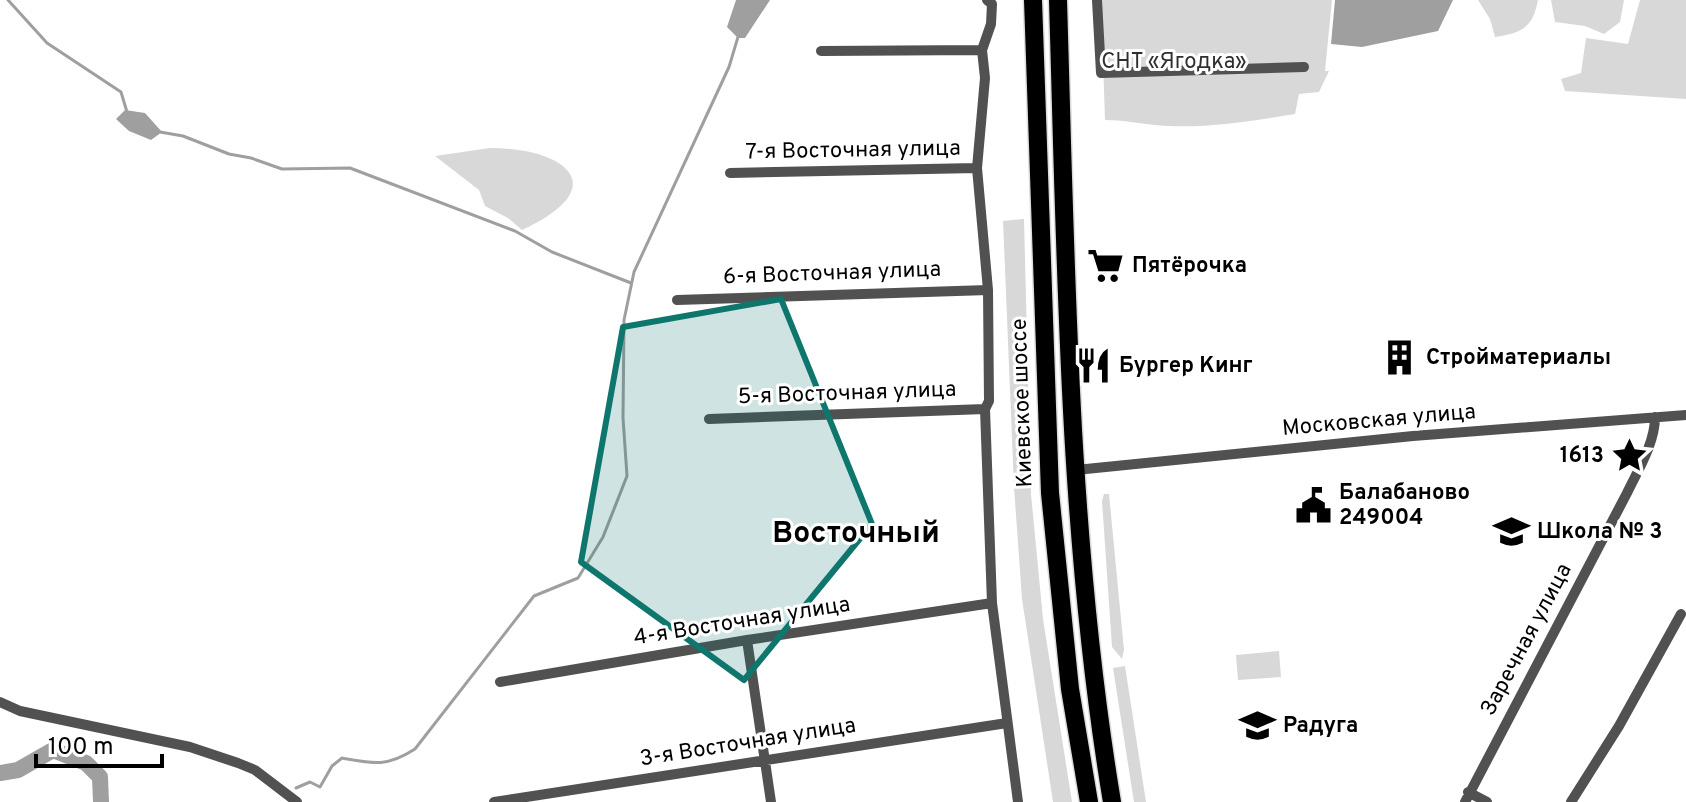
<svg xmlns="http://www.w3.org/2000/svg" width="1686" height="802" viewBox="0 0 1686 802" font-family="Overpass,sans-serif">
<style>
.green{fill:#d8d8d8}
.water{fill:#9f9f9f}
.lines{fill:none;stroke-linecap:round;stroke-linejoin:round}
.stream{stroke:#9f9f9f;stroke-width:3}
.river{stroke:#9f9f9f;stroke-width:16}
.highway-casing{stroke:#dbdbdb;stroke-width:21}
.street{stroke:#515151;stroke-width:10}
.highway{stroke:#000;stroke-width:18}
.marked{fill:#0f766e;fill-opacity:0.2;stroke:#0f766e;stroke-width:6;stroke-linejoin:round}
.labels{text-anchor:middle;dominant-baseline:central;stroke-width:6;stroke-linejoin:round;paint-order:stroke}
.park-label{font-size:22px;fill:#2f2f2f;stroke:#fff}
.street-label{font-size:22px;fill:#000;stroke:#fff}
.poi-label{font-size:22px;font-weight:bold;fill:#000;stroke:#fff;text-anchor:start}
.district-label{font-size:30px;font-weight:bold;fill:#000;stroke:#fff}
</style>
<rect width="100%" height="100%" fill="#fff"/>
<path class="green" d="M1101,0H1332L1325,71H1329L1319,92L1299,94L1295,114C1253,121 1210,128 1168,126C1147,125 1127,120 1105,120Z
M1478,0H1538C1533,28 1521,33 1495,37L1490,19Z
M1551,0H1624L1620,22L1604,34L1585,26L1555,22Z
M1640,0H1686V99L1565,91L1561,79L1581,73L1586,38L1628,44Z
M490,148C566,148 615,187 522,230L508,218L485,206L479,190L435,156Z
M1024,219L1031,494L1043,619L1072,802H1053L1022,599L1014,487L1003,221Z
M1104,494H1109L1124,650L1122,659L1112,647L1102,501Z
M1279,651L1281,677L1238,680L1236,655Z
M1125,666L1146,802H1134L1113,668Z"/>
<path class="water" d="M736,0H770L745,38H738L727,27Z
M1335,0H1453L1438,31L1362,47L1331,44Z
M125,110L145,113L162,132L151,140L129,131L116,119Z"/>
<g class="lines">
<path class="stream" d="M8,0L47,43L121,92L127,112
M160,132L183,136L229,154L251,158L282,169L350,168L515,231L552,252L631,283
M296,788L310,782L320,787L332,766L342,758C374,764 387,767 415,749L534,596L578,578L603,537L627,476L623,418L624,320L634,272L729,67L738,37"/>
<path class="river" d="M0,773L18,770L53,750L86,763L100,777L101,802"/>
<defs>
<path id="highway" d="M1033,0L1050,493L1070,689L1089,802
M1058,0C1066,267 1068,538 1112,802"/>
</defs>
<use href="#highway" class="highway-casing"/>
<path class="street" d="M987,0L992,4L991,24L982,50L985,78L977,168L988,290L989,401L985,409L992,603L1018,802
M1097,0L1101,73L1304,67
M821,51L982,50
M730,173L977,168
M677,300L988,290
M709,419L985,409
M1076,470L1413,436L1686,415
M747,640L771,802
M500,682L747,640L992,603
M0,702L20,711L190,747L238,763L255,770L297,802
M1468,792L1487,802
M494,802L1007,723
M1465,802L1627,493C1638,470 1655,443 1655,417
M1571,802L1619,726L1681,614"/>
<use href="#highway" class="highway"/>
</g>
<path class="marked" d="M781,299L872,524L744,680L581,562L623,327Z"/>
<defs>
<symbol id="supermarket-bare" viewBox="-9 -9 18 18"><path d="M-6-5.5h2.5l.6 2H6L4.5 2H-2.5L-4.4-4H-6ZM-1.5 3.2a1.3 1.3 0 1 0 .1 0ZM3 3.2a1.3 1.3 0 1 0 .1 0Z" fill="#000" stroke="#fff" stroke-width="2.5" paint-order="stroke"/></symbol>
<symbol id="building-bare" viewBox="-9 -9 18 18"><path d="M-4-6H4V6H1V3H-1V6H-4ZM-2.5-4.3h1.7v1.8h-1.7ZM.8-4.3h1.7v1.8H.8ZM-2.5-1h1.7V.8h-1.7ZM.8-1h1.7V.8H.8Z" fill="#000" stroke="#fff" stroke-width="2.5" paint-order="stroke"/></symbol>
<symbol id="restaurant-bare" viewBox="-9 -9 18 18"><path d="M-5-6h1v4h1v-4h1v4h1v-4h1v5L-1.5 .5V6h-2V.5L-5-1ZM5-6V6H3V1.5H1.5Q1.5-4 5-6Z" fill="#000" stroke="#fff" stroke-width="2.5" paint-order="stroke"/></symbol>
<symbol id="sight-bare" viewBox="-9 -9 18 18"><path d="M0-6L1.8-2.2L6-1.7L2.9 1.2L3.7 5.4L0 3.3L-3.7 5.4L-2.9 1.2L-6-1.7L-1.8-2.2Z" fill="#000" stroke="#fff" stroke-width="2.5" paint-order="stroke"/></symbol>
<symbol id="civic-bare" viewBox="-9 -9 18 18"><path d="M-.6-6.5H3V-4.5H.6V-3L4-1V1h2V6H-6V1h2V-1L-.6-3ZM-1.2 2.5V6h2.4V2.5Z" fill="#000" stroke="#fff" stroke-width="2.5" paint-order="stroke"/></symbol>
<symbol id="school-bare" viewBox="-9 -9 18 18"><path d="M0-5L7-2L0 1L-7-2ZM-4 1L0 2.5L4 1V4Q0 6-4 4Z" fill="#000" stroke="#fff" stroke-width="2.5" paint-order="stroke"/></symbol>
</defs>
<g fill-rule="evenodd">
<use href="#supermarket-bare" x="1080" y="240" width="51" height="51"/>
<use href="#building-bare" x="1374" y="332" width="51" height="51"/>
<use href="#restaurant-bare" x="1068" y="340" width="51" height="51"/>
<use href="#sight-bare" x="1604" y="430" width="51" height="51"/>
<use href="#civic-bare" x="1288" y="480" width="51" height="51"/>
<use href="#school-bare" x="1486" y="506" width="51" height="51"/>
<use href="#school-bare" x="1232" y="700" width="51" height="51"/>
</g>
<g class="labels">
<g class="park-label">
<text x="1174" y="62">СНТ «Ягодка»</text>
</g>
<g class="street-label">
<text transform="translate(853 151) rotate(-1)">7-я Восточная улица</text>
<text transform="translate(832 274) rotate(-2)">6-я Восточная улица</text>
<text transform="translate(847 394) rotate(-2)">5-я Восточная улица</text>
<text transform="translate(1023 403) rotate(-92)">Киевское шоссе</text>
<text transform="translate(1379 421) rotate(-5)">Московская улица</text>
<text transform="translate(742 622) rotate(-9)">4-я Восточная улица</text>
<text transform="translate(1527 640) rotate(-62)">Заречная улица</text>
<text transform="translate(748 743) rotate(-9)">3-я Восточная улица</text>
</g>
<g class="poi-label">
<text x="1132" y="266">Пятёрочка</text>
<text x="1426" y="358">Стройматериалы</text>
<text x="1119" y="366">Бургер Кинг</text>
<text x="1604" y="456" text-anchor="end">1613</text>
<text x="1339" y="493">Балабаново<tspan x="1339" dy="25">249004</tspan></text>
<text x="1537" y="532">Школа № 3</text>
<text x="1283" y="726">Радуга</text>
</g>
<g class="district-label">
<text x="856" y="534">Восточный</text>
</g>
</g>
<path d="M36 754v12h126v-12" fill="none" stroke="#000000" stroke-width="4"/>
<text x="48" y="754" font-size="24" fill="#000000" stroke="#ffffff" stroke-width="6" paint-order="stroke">100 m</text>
</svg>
